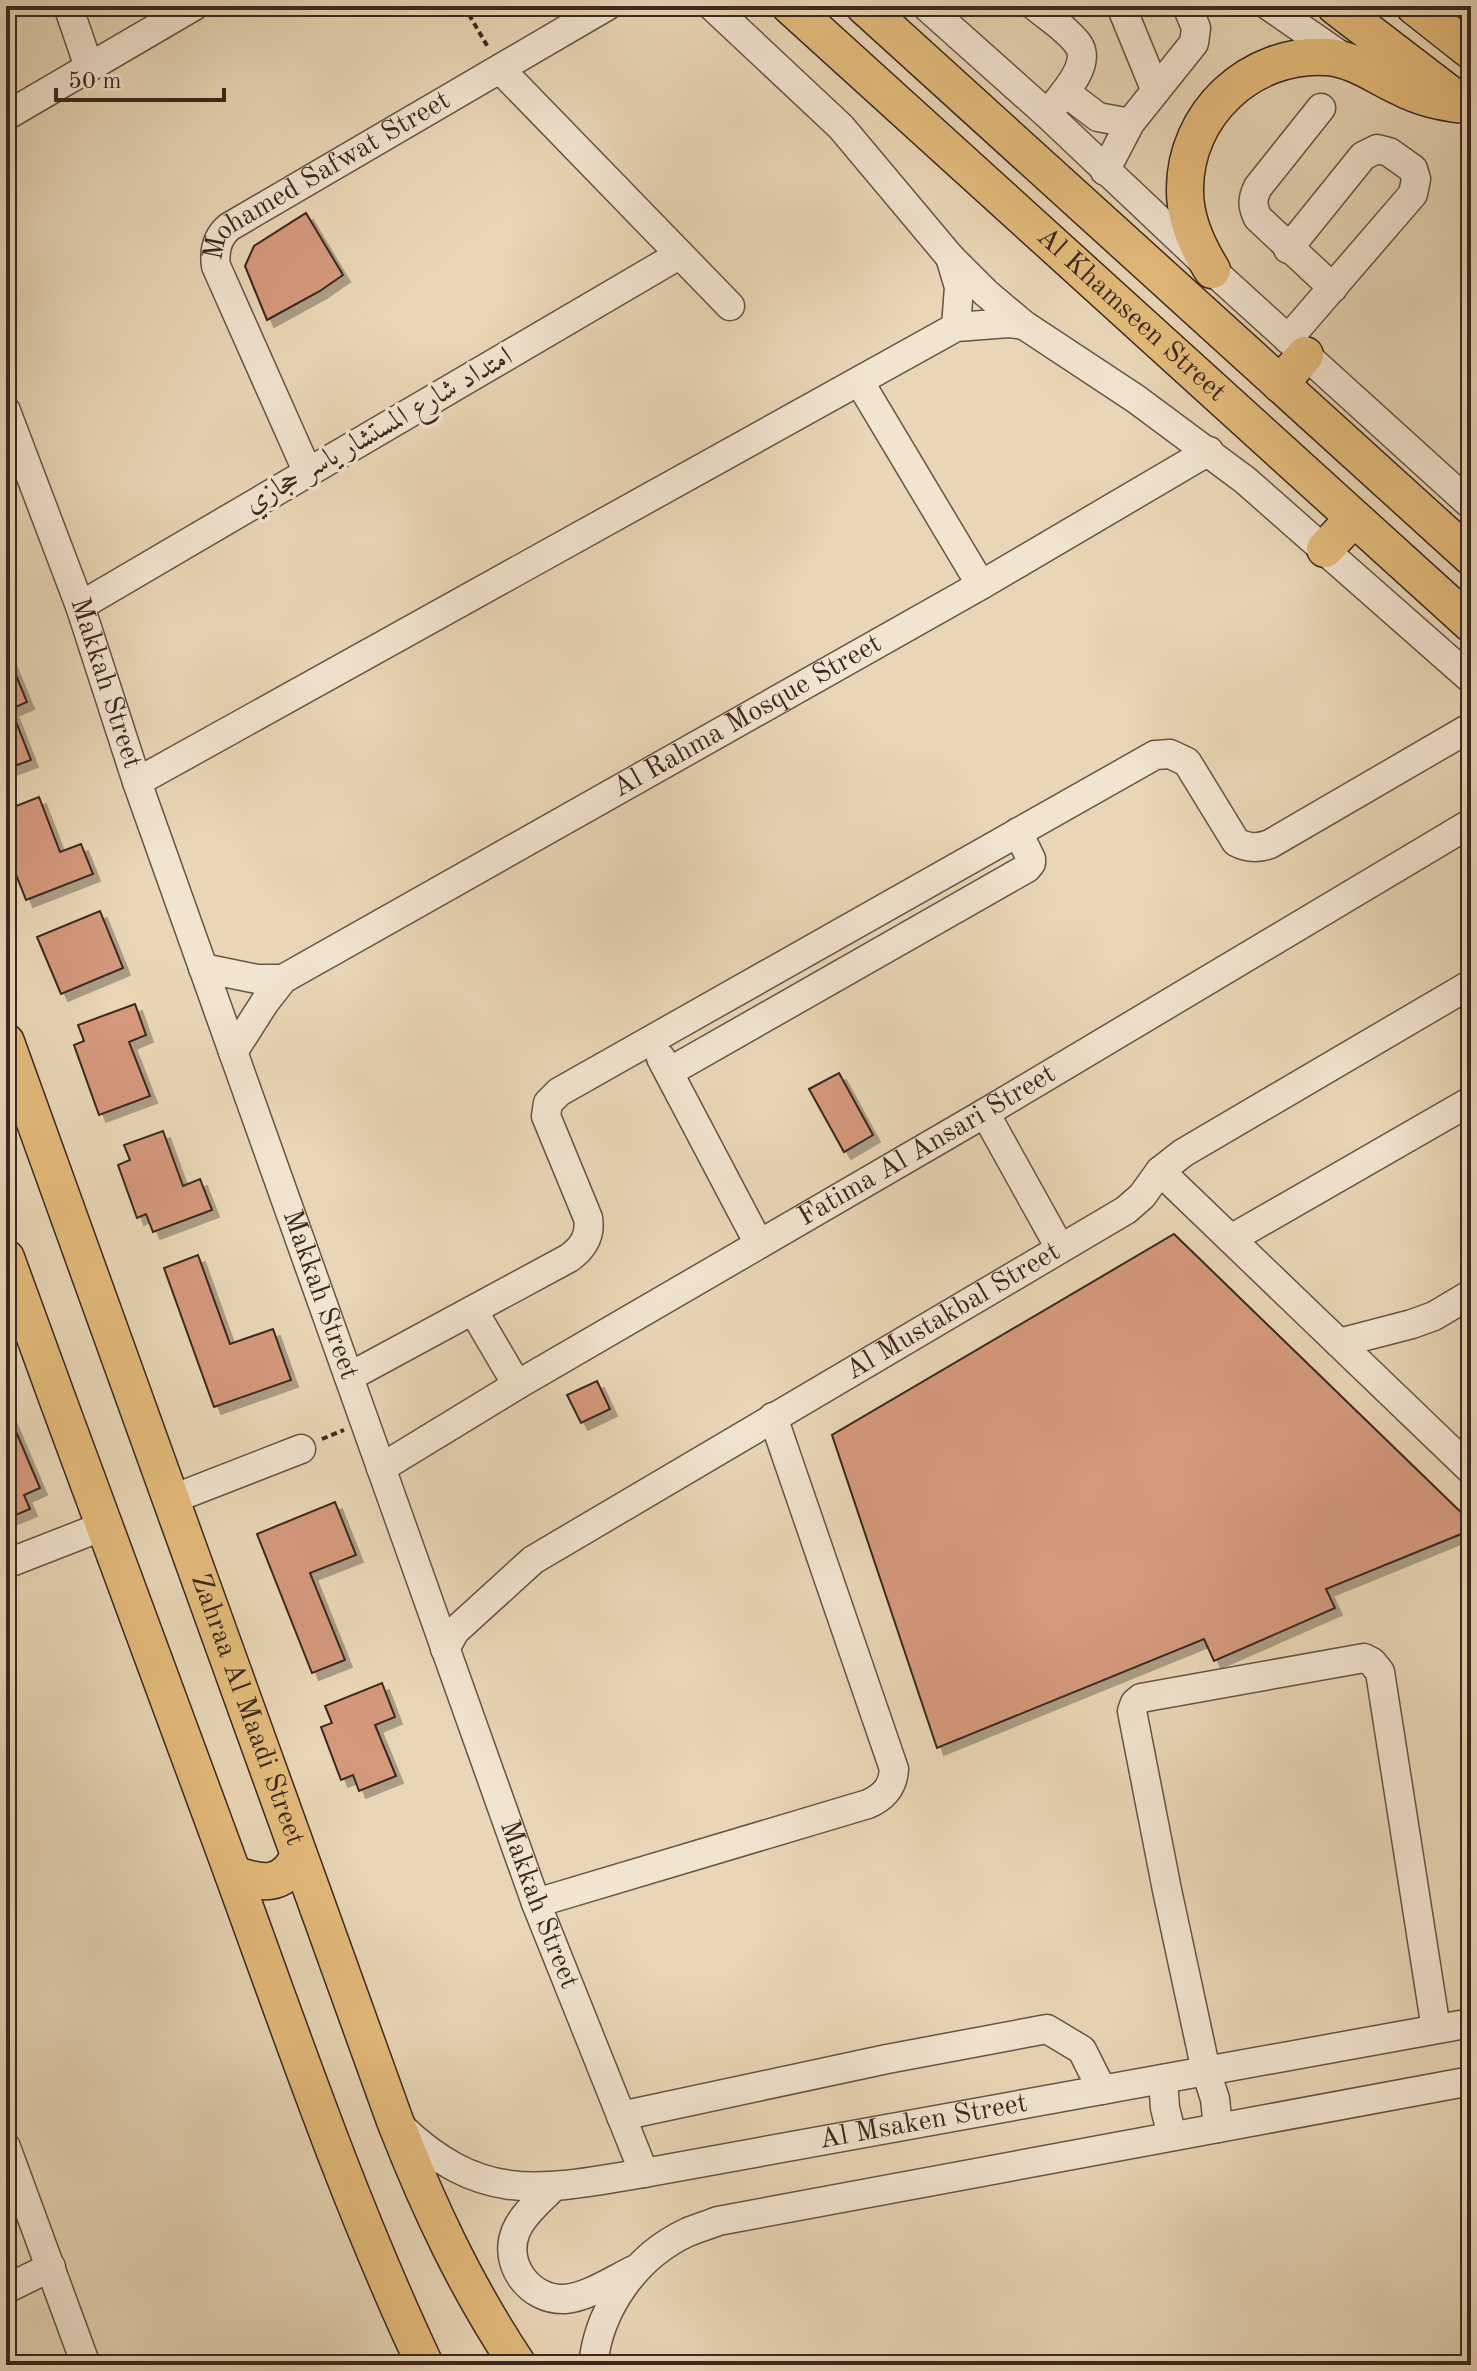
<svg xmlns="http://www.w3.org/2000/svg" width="1477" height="2371" viewBox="0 0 1477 2371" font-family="'Old Standard TT',Amiri,serif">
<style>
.building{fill:#d5997c;stroke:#3b2820;stroke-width:2;filter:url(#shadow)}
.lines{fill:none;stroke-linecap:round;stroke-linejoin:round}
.minor-casing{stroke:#665446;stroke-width:31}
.major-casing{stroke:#3b2820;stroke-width:39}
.path{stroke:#3b2820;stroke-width:4;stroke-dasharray:6 4;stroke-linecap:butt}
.minor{stroke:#f1e4d0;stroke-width:28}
.major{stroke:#e4bb7b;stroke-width:36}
.labels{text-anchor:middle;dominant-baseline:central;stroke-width:7;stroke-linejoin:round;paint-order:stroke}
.street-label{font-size:28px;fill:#3b2820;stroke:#f1e4d0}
</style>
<defs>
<filter id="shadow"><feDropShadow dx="7" dy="7" stdDeviation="0" flood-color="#0004"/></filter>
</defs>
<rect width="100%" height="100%" fill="#e9d6b6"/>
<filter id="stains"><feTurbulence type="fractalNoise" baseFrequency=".0025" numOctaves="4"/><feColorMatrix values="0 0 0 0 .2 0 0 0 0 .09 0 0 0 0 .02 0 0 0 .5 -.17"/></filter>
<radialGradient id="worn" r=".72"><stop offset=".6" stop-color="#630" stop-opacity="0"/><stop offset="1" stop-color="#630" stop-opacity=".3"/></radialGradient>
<path class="building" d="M306,213L343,275L320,291L267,320L245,266L254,246Z
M6,651L27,702L11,709L31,760L6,769Z
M39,797L60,852L81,844L93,874L26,900L6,849V810Z
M100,911L123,968L61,994L37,937Z
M135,1004L146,1035L129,1042L150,1096L99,1115L74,1045L84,1041L78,1025Z
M839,1073L873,1135L844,1152L809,1089Z
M163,1131L183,1186L200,1179L212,1210L153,1232L146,1214L137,1218L118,1165L130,1160L124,1145Z
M1174,1234L1471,1522V1530L1326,1589L1335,1608L1214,1661L1204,1639L937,1748L832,1435Z
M198,1255L230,1344L273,1329L291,1380L214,1407L164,1268Z
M597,1381L610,1409L581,1423L567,1395Z
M6,1408L40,1488L24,1495L30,1509L6,1519Z
M335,1502L356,1555L310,1573L345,1660L312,1673L257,1534Z
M382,1683L395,1717L375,1725L396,1776L359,1791L353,1775L341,1780L321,1727L332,1723L325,1706Z"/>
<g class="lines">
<defs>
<g id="minor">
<path d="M68,6L89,67"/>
<path d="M712,6L841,127L950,257L986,293L1024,325L1136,399L1245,480L1471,679"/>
<path d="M926,6L1047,114L1212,270L1471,505"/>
<path d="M1035,6C1049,18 1067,29 1078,44C1093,65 1060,98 1047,114"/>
<path d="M1121,6L1155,89"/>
<path d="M1269,6L1347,60"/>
<path d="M500,69L730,306"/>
<path d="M1065,92L1098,117L1130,123"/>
<path d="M1321,108L1258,187C1252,199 1252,206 1258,218L1333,288"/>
<path d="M6,116L194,6"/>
<path d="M1105,171L1130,123L1194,43L1196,28L1187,6"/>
<path d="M950,257L959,287L956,327"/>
<path d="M1288,339L1413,194L1416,179L1413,169L1389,152L1377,149L1363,156L1288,249"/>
<path d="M859,381L981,585"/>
<path id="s1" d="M6,411L80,606L137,782L536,1903L644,2173"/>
<path id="s2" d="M308,473L216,266C214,251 217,237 229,227L607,6"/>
<path d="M80,606L679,255"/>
<path d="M137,782L956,327L1009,323L1024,325"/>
<path d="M203,968L257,979H283"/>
<path id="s3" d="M233,1052L265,1002L283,979L981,585L1209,451"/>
<path d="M661,1058L759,1244"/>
<path d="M669,1072L1027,868L1031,863V859L1018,832"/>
<path d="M985,1113L1060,1248"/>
<path d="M1160,1171L1471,1470"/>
<path d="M1231,1239L1471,1101"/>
<path d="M473,1310L517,1385"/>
<path d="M1339,1343L1412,1324L1434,1316L1471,1294"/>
<path d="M349,1377L569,1258C583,1248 591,1236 588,1218L546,1116L548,1103L559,1092L1155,755L1170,754L1187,762L1236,842C1247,848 1257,849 1270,844L1471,727"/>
<path id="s4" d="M381,1468L517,1385L985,1113L1471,823"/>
<path d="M170,1500L301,1449"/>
<path d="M6,1564L106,1525"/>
<path id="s5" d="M445,1649L455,1631L533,1560L1126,1210L1142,1196L1160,1171L1183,1153L1471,984"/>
<path d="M536,1903L868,1804C884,1797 893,1787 894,1769L773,1417"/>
<path d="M1163,2079L1165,2108L1172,2136"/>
<path d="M621,2116L887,2059L1047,2029L1082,2050L1102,2090"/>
<path id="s6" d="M400,2126C482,2205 542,2190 644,2173L1471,2023"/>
<path d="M1218,2128L1215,2099L1206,2071L1167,1890L1132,1711L1135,1703L1141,1698L1364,1658L1372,1662L1380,1672L1436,2029"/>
<path d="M6,2147L86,2365"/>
<path d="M552,2188C540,2201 523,2214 516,2231C502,2264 530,2301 565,2299C588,2297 613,2280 634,2270"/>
<path d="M6,2289L51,2267"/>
<path d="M593,2365C599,2308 636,2256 688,2232C698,2228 708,2225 718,2221L1471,2081"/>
</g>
<g id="major">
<path id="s7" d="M790,6L1471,624"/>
<path d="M864,6L1471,557"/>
<path d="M1335,6L1451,95"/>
<path d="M1414,6L1471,51"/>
<path d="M1212,270C1197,246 1185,220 1185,191C1184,114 1251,52 1327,57C1354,59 1376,76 1400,87C1420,98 1442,102 1464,105"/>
<path d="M1280,384L1305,355"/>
<path d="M1325,549L1354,518"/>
<path id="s8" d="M6,1042L395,2121C429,2208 466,2287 518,2365"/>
<path d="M6,1258C77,1455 152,1651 223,1847C287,2021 346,2197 425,2365"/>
<path d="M233,1874C262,1884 283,1888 299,1856"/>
</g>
</defs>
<use href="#minor" class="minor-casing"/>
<use href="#major" class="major-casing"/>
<path class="path" d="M464,6L489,49
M322,1439L344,1430"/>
<use href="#minor" class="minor"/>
<use href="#major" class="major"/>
</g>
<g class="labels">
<g class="street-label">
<text stroke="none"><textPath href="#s2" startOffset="378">Mohamed Safwat Street</textPath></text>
<text stroke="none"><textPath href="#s7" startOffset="460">Al Khamseen Street</textPath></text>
<text transform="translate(379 431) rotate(-30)">امتداد شارع المستشار ياسر حجازي</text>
<text stroke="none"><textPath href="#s1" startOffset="290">Makkah Street</textPath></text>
<text stroke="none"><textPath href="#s3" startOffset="622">Al Rahma Mosque Street</textPath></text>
<text stroke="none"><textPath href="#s4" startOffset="634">Fatima Al Ansari Street</textPath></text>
<text stroke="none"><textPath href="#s1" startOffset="938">Makkah Street</textPath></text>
<text stroke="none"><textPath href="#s5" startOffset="614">Al Mustakbal Street</textPath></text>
<text stroke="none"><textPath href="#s8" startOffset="710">Zahraa Al Maadi Street</textPath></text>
<text stroke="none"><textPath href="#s1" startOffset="1586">Makkah Street</textPath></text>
<text stroke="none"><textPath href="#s6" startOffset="546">Al Msaken Street</textPath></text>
</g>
</g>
<rect width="1477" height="2371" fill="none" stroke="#e9d6b6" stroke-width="32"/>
<rect x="8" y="8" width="1461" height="2355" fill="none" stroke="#3b2820" stroke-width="4"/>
<rect x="16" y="16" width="1445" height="2339" fill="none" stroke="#3b2820" stroke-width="2"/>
<path d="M56 88v12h168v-12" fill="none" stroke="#3b2820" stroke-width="4"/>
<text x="68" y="88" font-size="24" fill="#3b2820" stroke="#f1e4d0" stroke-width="6" paint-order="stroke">50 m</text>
<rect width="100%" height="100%" filter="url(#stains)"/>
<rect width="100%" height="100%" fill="url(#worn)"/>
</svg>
